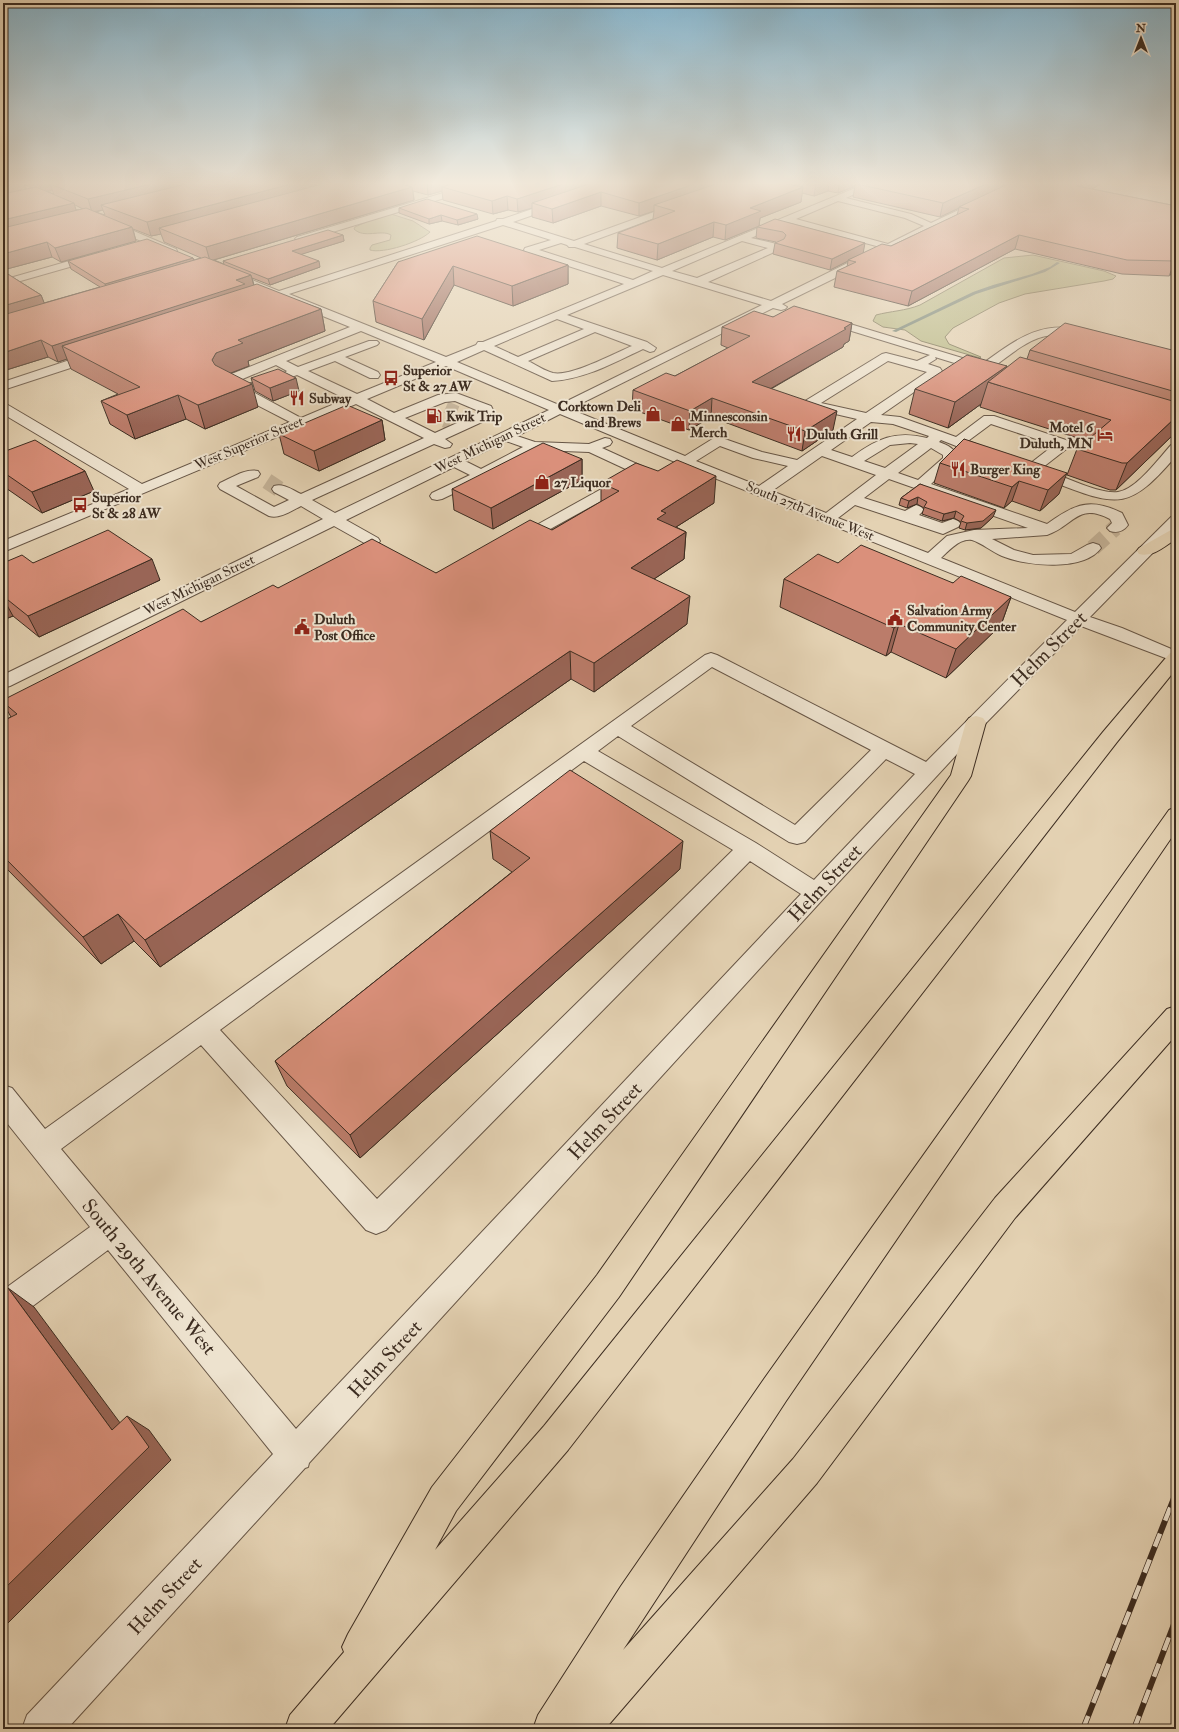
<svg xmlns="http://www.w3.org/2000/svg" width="1179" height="1732" viewBox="0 0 1179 1732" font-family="'IM FELL Double Pica',serif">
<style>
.green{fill:#bbba88;stroke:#7c7454}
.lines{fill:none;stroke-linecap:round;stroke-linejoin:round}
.stream{fill:#738071;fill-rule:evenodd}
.minor-tunnel-far1{stroke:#c3b196;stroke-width:12;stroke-dasharray:12 6;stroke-linecap:butt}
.minor-tunnel{stroke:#c3b196;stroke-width:16;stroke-dasharray:16 8;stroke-linecap:butt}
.minor-casing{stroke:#675646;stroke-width:2}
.major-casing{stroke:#3d2d21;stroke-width:2}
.highway-casing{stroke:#3d2d21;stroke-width:2}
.minor{fill:#ede2ce;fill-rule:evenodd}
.major{fill:#e4d2b3;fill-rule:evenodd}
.highway{fill:#e4d2b3;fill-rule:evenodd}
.rail-casing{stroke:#3d2d21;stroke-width:6}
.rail{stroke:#ede2ce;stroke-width:4.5;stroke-dasharray:14;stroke-linecap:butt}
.wall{fill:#bb7c6a;stroke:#3d2d21;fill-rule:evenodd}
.shaded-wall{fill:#996556;stroke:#3d2d21}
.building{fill:#da907b;stroke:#3d2d21}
.labels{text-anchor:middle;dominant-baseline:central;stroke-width:4;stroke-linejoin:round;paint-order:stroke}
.far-poi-label{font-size:14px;font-weight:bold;fill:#3d2d21;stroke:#ede2ce;text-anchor:start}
.far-street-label{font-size:14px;fill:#3d2d21;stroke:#ede2ce}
.near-street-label{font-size:20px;fill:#3d2d21;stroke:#ede2ce}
</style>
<rect width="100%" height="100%" fill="#e4d2b3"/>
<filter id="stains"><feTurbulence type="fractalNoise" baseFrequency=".005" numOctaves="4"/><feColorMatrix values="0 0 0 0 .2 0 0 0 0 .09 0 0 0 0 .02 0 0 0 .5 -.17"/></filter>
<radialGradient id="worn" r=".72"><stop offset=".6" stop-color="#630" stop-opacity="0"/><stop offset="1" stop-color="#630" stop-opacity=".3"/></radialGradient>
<path class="green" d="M391,214L413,221L430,232C420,242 383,254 370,250V248L372,245L390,240L391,235C381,229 364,239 354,229L355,227L382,215Z
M1033,255L1104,271L1116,276L1113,279L1104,281L1025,294L999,303L953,328L945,337L949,344L981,357L980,358L921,341L905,330L883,327L873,321L876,315C891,311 905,311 920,305L1004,258Z"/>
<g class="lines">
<path class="stream" d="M1057,262L1060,263L1045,272L976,294L896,332L892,331L973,292L993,285L1032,274L1050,267Z"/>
<path class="minor-tunnel-far1" d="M446,407L467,416
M428,414L450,424"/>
<path class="minor-tunnel" d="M267,481L279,489
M1093,548L1115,528"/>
<defs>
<path id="minor" d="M473,184H485L484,186L303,241L300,242L295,239L297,237Z
M606,184H617L616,186L513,222L574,241L679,203H685L687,205L685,207L584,244L662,268L865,184H875L846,198L911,214L931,223L1014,184H1024L1023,186L782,304L787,307L785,309L781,310L773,308L570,409L685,456L714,438L719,437L762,452L797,460L857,419L805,407L804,404L805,401L882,354L886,353L917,361L930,355L819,321L817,319L819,317H827L982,364C1018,338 1042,319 1088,331L1090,333L1088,335L1084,336C1037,330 1029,341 992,368L991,372L987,373L935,357L936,359L928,364L940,368L942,371L940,374L881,415L900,417L956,437L984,416H994L1069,441L1071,444L1069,447L1042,468C1059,475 1101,495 1118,492C1137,489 1159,458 1171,445L1176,444V456C1130,509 1120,508 1056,483C1046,480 1036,474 1027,472L1025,469L1027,466L1054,445L991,424L968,441L994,451L996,454L994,457L989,458L984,457L941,440L939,442C947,445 957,449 957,459L931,484L1047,524C1075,504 1090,497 1122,513L1128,525C1123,532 1117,533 1110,531L1107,528L1112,523L1110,519C1077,502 1074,526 1047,535L992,539L1014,550L1033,555L1071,554L1087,545L1093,543L1099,545L1101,548C1084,572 1026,566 1002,556C992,552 982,543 972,540C959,538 949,551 941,558L1075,612L1171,517L1176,515V529L1090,617L1122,628L1176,651V662L1081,626L983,726L824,898L309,1463L308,1467L305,1468L67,1729H22L27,1715L273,1454L108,1250L14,1320L3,1324V1290L90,1227L3,1118V1085L12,1088L45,1129L705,655L711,653L717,655L926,762L1067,620L687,467L677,471L672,470L670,467L675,462L560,414L517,436L535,442L589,444L605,438L610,439L612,442L610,445L602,448L648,469L650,472L648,475L543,533L538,535L533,533L530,530L533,527L632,472L589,452L537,450L486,478L442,499L437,500L432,499L430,496L432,493L470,475L454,467L346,520L378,538L380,541L378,544L372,546L366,544L334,526L10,686L3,688V675L323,519L301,506C291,511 280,519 269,516L220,489L218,486L220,483C231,478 246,468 258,471L260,474L258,477L236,486L274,507L289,500L274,492L272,489L274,486C284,483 292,490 301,494L424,438L356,404L3,552V541L129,489L3,414V404L8,405L142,484L290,422L222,387L220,384L224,377L350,327L278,298H269L268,296L269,294L222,275L221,273L222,271H230L279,291L496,221L497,219H503ZM838,201L905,218L924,226L888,244L796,219ZM787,222L880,247L771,301L708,282L781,249L783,247L781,245L751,238ZM503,225L551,240L525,248L524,250L525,252L624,284L483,342H478L476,345L446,357L289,294ZM742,241L768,248L697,278L672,271ZM561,243L567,245L569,247H575L653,271L633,280L539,250ZM663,275L762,305L559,405L457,362L484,350L552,381C585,379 613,363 643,349L650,352L654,351L656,348L647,342L567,315ZM557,319L584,329L518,357L494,346ZM361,331L436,362L357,394L308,371L335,361L370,378H378L380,375L378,372L345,357L377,345L379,343L377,341H369L298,367L286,361ZM595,332L632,346C615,353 571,377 553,373C545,371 536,365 528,361ZM888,361L927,372L866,413L821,403ZM276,365L287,371L283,374L285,377L289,378L297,375L346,399L301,418L251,391L257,387L255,384L251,383L241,386L233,383ZM446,366L549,410L335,513L312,500L434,444L445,448L450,447L452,444L445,439L493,417L495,414L491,406L456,393L438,395L394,413L367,399ZM455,401L481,412L435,433L405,418L445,402ZM871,422L893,424L929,436L927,438C895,430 877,439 852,457L831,450ZM506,441L523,447L481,469L465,461ZM910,443L918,444L885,468L864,461L890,445ZM720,446L753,458L788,466L759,486L696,461ZM931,448L943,455V458L918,480L898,473ZM822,456L876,475L826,513L772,491ZM889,479L1028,528L974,530L947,536L928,553L838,518L855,505L943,534L958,527L961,524L958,521L953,519L942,523L919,515L924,510L921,507L916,505L905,511L864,498ZM712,667L871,750L795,825L631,726ZM618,736L789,842L797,844L805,842L886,759L915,774L814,880L756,843L598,751ZM584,761L733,850L377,1199L220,1030ZM750,861L801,894L296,1429L61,1149L201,1045L366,1230L376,1234L386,1230Z
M108,220L176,249L177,251L176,253H168L105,225L103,223L105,221Z
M97,253L102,256L101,258L3,286V280Z
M97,351L101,352L103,355L101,358L3,390V382Z"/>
<path id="major" d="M84,184H97L96,186L3,208V202Z"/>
<path id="highway" d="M1176,528V539C1165,546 1152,558 1139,554L1137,551L1139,548L1171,530Z
M1176,652V669L1117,742L568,1450L329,1729H285L290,1715L344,1652L342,1647L348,1634L432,1487L597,1275L951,775L966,722L969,718L976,716L983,718L986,722L971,776L968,781L619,1297L456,1511L435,1550L544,1426L1103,732L1170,653Z
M1176,807V831L786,1401L623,1650L793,1459L995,1198L1167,1009L1176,1006V1035L1015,1218L817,1483L605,1729H533L538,1715L621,1586L764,1379L1169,810Z"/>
</defs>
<use href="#minor" class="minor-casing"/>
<use href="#major" class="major-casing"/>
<use href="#highway" class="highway-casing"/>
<use href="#minor" class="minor"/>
<use href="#major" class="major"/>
<use href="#highway" class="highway"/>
<defs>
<path id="rail" d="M1083,1729L1176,1493
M1134,1729L1176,1619"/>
</defs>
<use href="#rail" class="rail-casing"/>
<use href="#rail" class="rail"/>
</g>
<path class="wall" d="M3,184H1101L1092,189L1176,206V270L1169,276L1122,274L1015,249L908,306L834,287L837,271L847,267L848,261L830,270L773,254L775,243L776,242L756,238L757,227L725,240L713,237L657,260L617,248L618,233L653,219L654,211L639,216L601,206L553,223L532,217V208L518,212L508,210L493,214L443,200L442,191L428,195L413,191L414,200L214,260L224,264L223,261L343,235L344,241L301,254L320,267L270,285L252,278L254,285L321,309L325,331L248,361L249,366L231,373L258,407L205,429L186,419L135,439L110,424L101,401L118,394L71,369L67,359L58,362L48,357L3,371V271L41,295L44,303L100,287L71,269L68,261L193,258L194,260L201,258L164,242L161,234L151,236L133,229L136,241L61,262L52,257L3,270ZM25,185L28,186L32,188L26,189ZM855,186L853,197L940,217L959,208L957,215L891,246L863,253L759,225L760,218L801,202L802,193L814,196L828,191L838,193ZM52,190L54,194L46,191ZM74,205H75L83,209L76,210ZM103,210L105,215L96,212Z
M399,208L478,219L458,225L442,221L429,224L399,213Z
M398,262L568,265V284L513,306L454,285L424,340L376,322L373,301Z
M773,317L852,323L849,341L844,344L843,347L771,389L833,430L802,451L711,417L689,430L632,409L633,390L675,376L728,348L721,345L722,327Z
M1030,350L1176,351V432L1116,490H1110L1067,475L1077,449L1087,441L980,407L981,404L948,428L909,414L915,389L1007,366L1006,368L1027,359Z
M251,378L299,391L273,401L255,391Z
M382,420L385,440L319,471L284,454L279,434Z
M964,439L1059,494L1040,511L1012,501L1004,508L934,483L940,463Z
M3,452L94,491L42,513L3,486Z
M582,459V480L493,529L454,510L452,489Z
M601,483L714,503L676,527L686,532L684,559L654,579L687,624L594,692L571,679L160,967L134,941L101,964L3,865V721L11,717L3,703V700L201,622L278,588L436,573L552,530L601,502Z
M920,484L993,517L981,528L965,530L959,528L961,522L954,518L942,521L922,514L924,508L917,504L907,508L899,505L901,498Z
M3,563H33L160,580L39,637L13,616L3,620Z
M838,563L953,583L1011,597L1001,625L946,678L891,652L886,656L780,607L784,579Z
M490,831L680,869L360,1158L287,1086L275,1061L512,872L493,859Z"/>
<path class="shaded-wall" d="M14,184H24L28,195L3,200V186Z
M39,184H79H50L52,190L42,192Z
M151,184H209L101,205L103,210L92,212L88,199Z
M291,184H342L159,228L161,234L151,236L147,222Z
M427,184H469L442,187V191L428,195Z
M563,184H603L532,203V208L518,212L517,199Z
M694,184H731L654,205V211L639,216V203Z
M816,184H829L828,191L814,196Z
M839,184H855V186L838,193Z
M986,184H1011L959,207V208L940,217L943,203Z
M1081,184H1101L1073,199L1077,186Z
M412,187L414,200L210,261L206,247Z
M803,187L801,202L760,218L759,226L725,240L726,225L750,208Z
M601,192V206L553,223L552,209Z
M507,196L508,210L493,214L492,201Z
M74,203L78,217L3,235V220Z
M477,214L478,219L458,225L457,220Z
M441,215L442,221L429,224V219Z
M714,222L713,237L657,260L658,244Z
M132,227L136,241L61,262L55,248Z
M343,235L344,241L293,257L292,251Z
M1019,235L1015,249L908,306L912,291Z
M47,242L52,257L3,270V254Z
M865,243L863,254L848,260V261L830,270L832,259Z
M193,258L196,266L108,292L105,284Z
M1176,260V270L1169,276L1175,261Z
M319,261L320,267L270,285L268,279Z
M568,265V284L513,306L512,286Z
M453,266L454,285L424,340L422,319Z
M251,275L255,290L62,346L67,359L58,362L52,346Z
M41,295L47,310L3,323V306Z
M321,309L325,331L248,361L249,366L223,376L219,383L212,360L216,353L238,340Z
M852,323L849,341L844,344L843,347L749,401L752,382Z
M41,340L48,357L3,371V353Z
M1007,366L1001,386L988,382L981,404L948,428L955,402Z
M296,378L299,391L273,401L270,388Z
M252,384L258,407L205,429L198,405Z
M178,395L186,419L135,439L127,415Z
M712,398L711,417L689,430L690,411Z
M837,411L833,430L802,451L805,431Z
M1176,417V432L1116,490L1127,463Z
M382,420L385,440L319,471L314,451Z
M582,459V480L493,529L491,508Z
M85,471L94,491L42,513L32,492Z
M1067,473L1059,494L1040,511L1048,490Z
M716,476L714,503L665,534L657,519L661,511Z
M1019,481L1012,501L1004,508L1012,487Z
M918,497L917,504L907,508L909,501Z
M996,510L993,517L981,528L965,530L967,523Z
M956,511L954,518L942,521L944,514Z
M686,532L684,559L630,595L631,568Z
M152,559L160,580L39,637L28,616Z
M690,596L687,624L594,692V663Z
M1011,597L1001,625L946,678L956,649Z
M3,598L13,616L3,620Z
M899,624L891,652L886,656L894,628Z
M570,651L571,679L160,967L145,940Z
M683,841L680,869L360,1158L350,1135Z
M118,914L134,941L101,964L83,937Z
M8,1288L34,1307L135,1443L112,1430Z
M127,1416L149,1430L171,1460L3,1628V1590Z"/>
<path class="building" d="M3,184H14L3,186Z
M50,184H151L88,199Z
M186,184H291L147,222L101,205Z
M322,184H401L412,187L206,247L159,228Z
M452,184H563L517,199L507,196L492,201L442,187Z
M589,184H694L639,203L601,192L552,209L532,203Z
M716,184H787L803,187L750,208L761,211L726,225L714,222L658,244L618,233L675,211L654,205Z
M857,184H986L943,203Z
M1008,184H1081L1077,186L1176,206V260L1175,261L1127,260L1019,235L912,291L837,271L856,262L848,260L882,244L891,246L969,209L959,207Z
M36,187L74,203L3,220V194Z
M427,199L477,214L457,220L441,215L429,219L399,208Z
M86,208L132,227L55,248L47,242L3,254V228Z
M775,219L865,243L832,259L775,243L784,239L786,235L783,232L757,227Z
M328,230L343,235L292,251L319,261L268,279L223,261Z
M477,236L568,265L512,286L453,266L422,319L373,301L398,262Z
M147,239L193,258L105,284L68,261Z
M205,257L251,275L236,280L245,284L52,346L41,340L3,353V315Z
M3,271L41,295L3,306Z
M257,284L321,309L238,340L243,343L216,353L212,360L215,365L252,384L198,405L178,395L127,415L101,401L140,387L62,346Z
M794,306L852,323L844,328L846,329L752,382L837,411L805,431L712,398L690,411L633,390L666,373L675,376L750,336L722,327L754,311L773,317Z
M1065,323L1176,351V392L1030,350Z
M967,355L1007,366L955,402L915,389Z
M1020,357L1176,402V417L1127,463H1122L1077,449L1111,420L988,382Z
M278,369L296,378L270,388L251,378Z
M347,405L382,420L314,451L279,434Z
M964,439L1067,473L1048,490L1019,481L1012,487L940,463Z
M35,440L85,471L32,492L3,472V452Z
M543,443L582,459L491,508L452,489Z
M677,460L716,476L661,511L666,513L657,519L686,532L631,568L690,596L594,663L570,651L145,940L118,914L83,937L3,856V721L17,714L3,702V700L183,609L201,622L273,585L278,588L372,539L436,573L530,520L552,530L619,491L601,483L636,463L658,471Z
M920,484L996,510L983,521L967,523L961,521L964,516L956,511L944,514L924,507L927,502L918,497L909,501L901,498Z
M108,530L152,559L28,616L3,596V563L22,555L33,563Z
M861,545L953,583L961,576L1011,597L956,649L899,624L894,628L784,579L818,554L838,563Z
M570,770L683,841L350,1135L275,1061L530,858L490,831Z
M8,1288L112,1430L127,1416L149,1447L3,1590V1292Z"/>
<linearGradient id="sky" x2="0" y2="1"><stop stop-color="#87b6ce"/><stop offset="0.43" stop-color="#f3ebdd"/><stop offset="1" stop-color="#f3ebdd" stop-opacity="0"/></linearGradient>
<rect width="1179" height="426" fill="url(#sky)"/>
<defs>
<symbol id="bus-bare" viewBox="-9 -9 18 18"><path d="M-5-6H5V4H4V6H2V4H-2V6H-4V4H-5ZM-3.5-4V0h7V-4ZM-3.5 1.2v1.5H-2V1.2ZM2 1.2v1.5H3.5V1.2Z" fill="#8f2418" stroke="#ede2ce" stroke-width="2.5" paint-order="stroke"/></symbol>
<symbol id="restaurant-bare" viewBox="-9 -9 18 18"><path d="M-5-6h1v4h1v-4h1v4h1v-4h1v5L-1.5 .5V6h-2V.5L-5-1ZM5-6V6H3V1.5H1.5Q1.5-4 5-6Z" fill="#8f2418" stroke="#ede2ce" stroke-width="2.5" paint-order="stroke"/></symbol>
<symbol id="shop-bare" viewBox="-9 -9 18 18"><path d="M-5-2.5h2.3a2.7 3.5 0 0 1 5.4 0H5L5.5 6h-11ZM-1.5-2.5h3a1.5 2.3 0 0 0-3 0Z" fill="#8f2418" stroke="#ede2ce" stroke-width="2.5" paint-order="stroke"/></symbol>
<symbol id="fuel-bare" viewBox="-9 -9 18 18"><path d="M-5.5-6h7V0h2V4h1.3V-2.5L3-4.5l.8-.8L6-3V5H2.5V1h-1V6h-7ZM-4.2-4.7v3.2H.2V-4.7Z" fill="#8f2418" stroke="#ede2ce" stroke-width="2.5" paint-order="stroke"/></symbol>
<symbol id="hotel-bare" viewBox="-9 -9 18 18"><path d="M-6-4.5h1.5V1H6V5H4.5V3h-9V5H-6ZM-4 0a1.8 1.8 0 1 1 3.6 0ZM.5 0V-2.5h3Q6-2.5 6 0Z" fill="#8f2418" stroke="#ede2ce" stroke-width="2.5" paint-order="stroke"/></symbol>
<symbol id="civic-bare" viewBox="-9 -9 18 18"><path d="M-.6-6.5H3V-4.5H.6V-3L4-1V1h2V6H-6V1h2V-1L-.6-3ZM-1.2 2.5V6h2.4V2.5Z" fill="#8f2418" stroke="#ede2ce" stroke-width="2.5" paint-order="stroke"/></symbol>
</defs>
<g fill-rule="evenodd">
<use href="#bus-bare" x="380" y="367" width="22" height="22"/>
<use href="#restaurant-bare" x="286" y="387" width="22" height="22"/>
<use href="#shop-bare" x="642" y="403" width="22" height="22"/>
<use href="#fuel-bare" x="423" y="405" width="22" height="22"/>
<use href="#shop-bare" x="667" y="413" width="22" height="22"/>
<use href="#restaurant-bare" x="783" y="423" width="22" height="22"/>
<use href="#hotel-bare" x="1094" y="424" width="22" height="22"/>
<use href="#restaurant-bare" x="947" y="458" width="22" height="22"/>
<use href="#shop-bare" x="531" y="471" width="22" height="22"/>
<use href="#bus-bare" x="69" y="494" width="22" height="22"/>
<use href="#civic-bare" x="884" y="607" width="22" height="22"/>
<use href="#civic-bare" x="291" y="616" width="22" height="22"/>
</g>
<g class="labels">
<g class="far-poi-label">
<text x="403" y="370">Superior<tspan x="403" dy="16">St &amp; 27 AW</tspan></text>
<text x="309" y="398">Subway</text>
<text x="641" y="406" text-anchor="end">Corktown Deli<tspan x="641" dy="16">and Brews</tspan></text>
<text x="446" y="416">Kwik Trip</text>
<text x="690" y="416">Minnesconsin<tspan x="690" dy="16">Merch</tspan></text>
<text x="1093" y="427" text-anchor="end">Motel 6<tspan x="1093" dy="16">Duluth, MN</tspan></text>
<text x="806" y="434">Duluth Grill</text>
<text x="970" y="469">Burger King</text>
<text x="554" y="482">27 Liquor</text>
<text x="92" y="497">Superior<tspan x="92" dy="16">St &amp; 28 AW</tspan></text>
<text x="907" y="610">Salvation Army<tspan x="907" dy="16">Community Center</tspan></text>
<text x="314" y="619">Duluth<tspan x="314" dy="16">Post Office</tspan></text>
</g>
<g class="far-street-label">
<text transform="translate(249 443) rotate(-23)">West Superior Street</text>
<text transform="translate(490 443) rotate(-26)">West Michigan Street</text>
<text transform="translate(810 511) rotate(22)">South 27th Avenue West</text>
<text transform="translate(199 585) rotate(-26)">West Michigan Street</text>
</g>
<g class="near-street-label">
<text transform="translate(1049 649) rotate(-45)">Helm Street</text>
<text transform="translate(825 883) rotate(-47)">Helm Street</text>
<text transform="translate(605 1121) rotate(-47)">Helm Street</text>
<text transform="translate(149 1277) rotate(50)">South 29th Avenue West</text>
<text transform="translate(385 1359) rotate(-47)">Helm Street</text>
<text transform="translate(165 1596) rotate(-47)">Helm Street</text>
</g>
</g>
<rect width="1179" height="1732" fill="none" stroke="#e4d2b3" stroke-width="16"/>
<rect x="4" y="4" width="1171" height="1724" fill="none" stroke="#3d2d21" stroke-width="2"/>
<rect x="8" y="8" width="1163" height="1716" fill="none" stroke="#3d2d21"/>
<g transform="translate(1141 38)" stroke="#ede2ce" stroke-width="3" paint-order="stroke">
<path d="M0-3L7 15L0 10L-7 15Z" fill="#3d2d21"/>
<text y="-6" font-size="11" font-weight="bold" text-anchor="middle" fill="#3d2d21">N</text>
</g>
<rect width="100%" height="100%" filter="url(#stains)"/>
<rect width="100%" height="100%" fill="url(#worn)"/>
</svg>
